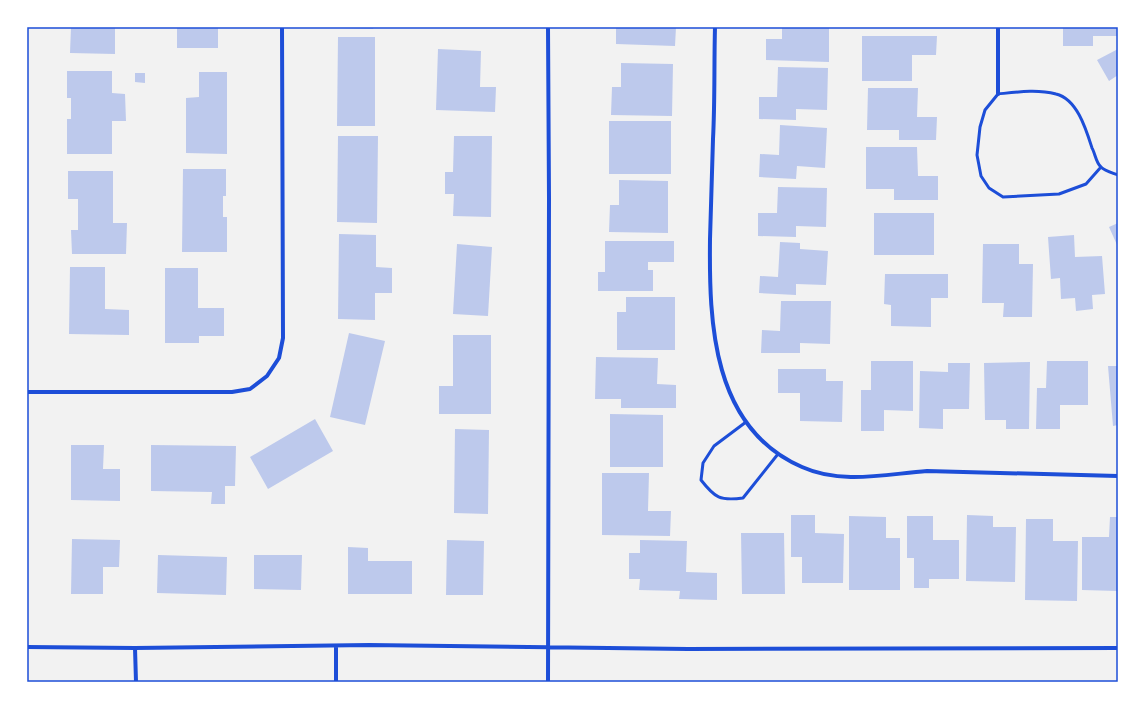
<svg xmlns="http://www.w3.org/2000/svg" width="1145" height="709" viewBox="0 0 1145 709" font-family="Figtree,sans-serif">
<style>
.building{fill:#bdc9ec}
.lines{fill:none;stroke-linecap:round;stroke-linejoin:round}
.service{stroke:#1d4ed8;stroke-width:3}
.minor{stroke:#1d4ed8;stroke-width:4}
.neatline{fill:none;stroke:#1d4ed8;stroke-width:1.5}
</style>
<rect width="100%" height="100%" fill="#f2f2f2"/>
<path class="building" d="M71,27H115V54L70,53Z
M177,27H218V48H177Z
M341,27H374L373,29L341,28Z
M616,27H676L675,46L616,44Z
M782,27H829V62L766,60V39H782Z
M1063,27H1118V36H1093V46H1063Z
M862,36H937L936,55H912V81H862Z
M338,37H375V126H337Z
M438,49L481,51L480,87H496L495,112L436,110Z
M1118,49V75L1109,81L1097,60Z
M621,63L673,64L672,116L611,115L612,87H621Z
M778,67L828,68L827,110L796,109V120L759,119V97H777Z
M67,71H112V93L125,94L126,121H112V154H67V119H71V98H67Z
M199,72H227V154L186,153V98L199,97Z
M135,73H145V83L135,82Z
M868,88H918L917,117H937L936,140H899V130H867Z
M609,121H671V174H609Z
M780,125L827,128L825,168L797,166L796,179L759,177L760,154L779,155Z
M338,136H378L377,223L337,222Z
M454,136H492L491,217L453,216L454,194H445V172H453Z
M866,147H917L918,176H938V200H894V189H866Z
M183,169H226V196H223V217H227V252H182Z
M68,171H113V223H127L126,254H72L71,230H78V199H68Z
M619,180L668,181V233L609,232L610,205H619Z
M778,187L827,188L826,227L796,226V237L758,236V213H777Z
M874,213H934V255H874Z
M1118,223V247L1109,227Z
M339,234L376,235V267L392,268V293H375V320L338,319Z
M1074,235L1075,257L1102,256L1105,294L1092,295L1093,309L1076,311L1075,298L1061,299L1060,278L1051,279L1048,237Z
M605,241H674V262H648V270H653V291H598V272H605Z
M780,242L800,243V249L828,251L826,285L796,284V295L759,293L760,276L778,277Z
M457,244L492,247L488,316L453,314Z
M983,244H1019V264H1033L1032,317H1003L1004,303H982Z
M70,267H105V309L129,310V335L69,334Z
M165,268H198V308H224V336H199V343H165Z
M885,274H948V298H931V327L891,326V305L884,304Z
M626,297H675V350H617V312H626Z
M781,301H831L830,344L800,343V353H761L762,330L780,331Z
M349,333L385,341L365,425L330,417Z
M453,335H491V414H439V386H453Z
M596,357L658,358L657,384L676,385V408H621V399H595Z
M871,361H913V411L884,410V431H861V390H871Z
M1047,361H1088V405H1060V429H1036L1037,388H1046Z
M1030,362L1029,429H1006V420H985L984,363Z
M948,363H970L969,409H943V429L919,428L920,371L948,372Z
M1108,366H1118V425L1113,426Z
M778,369H826V381H843L842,422L800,421V393H778Z
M610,414L663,415V467H610Z
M315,419L333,451L268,489L250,457Z
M455,429L489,430L488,514L454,513Z
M71,445H104L103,469H120V501L71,500Z
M151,445L236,446L235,486H225V504H211L212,492L151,491Z
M602,473H649L648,511H671L670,536L602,535Z
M791,515H815V533L844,534L843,583H802V557H791Z
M967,515L993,516V527H1016L1015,582L966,581Z
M849,516L886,517V538H900V590H849Z
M907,516H933V540H959V579H929V588H914V558H907Z
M1110,517H1118V591L1082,590V537H1109Z
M1026,519H1053V541H1078L1077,601L1025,600Z
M741,533H784L785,594H742Z
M72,539L120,540L119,567H103V594H71Z
M447,540L484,541L483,595H446Z
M640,540L687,541L686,572L717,573V600L679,599L680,591L639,590L640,579H629V553H640Z
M348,547L368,548V561H412V594H348Z
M158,555L227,557L226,595L157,593Z
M254,555H302L301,590L254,589Z"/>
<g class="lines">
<path class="service" d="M1101,167L1086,184L1059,194L1003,197L989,188L981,176L977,155L980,127L985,110L998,94C1017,92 1037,89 1056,94C1077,99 1086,129 1092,148C1095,153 1096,163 1101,167C1105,171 1113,173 1118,175
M746,422L714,446L703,463L701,480C715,498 720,501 743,498L778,454"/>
<path class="minor" d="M548,27L549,199L548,682
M715,27C714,64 715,102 713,139C712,172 711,205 710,239C709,323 712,428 802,467C842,485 886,474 927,471L1118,476
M998,94V27
M27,392H232L250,389L267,376L279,358L283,338L282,27
M27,647L135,648L369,645L688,649L1118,648
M135,648L136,682
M336,682V646"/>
</g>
<rect width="1145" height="709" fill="none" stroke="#ffffff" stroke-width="56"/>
<rect x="28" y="28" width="1089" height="653" class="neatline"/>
</svg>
